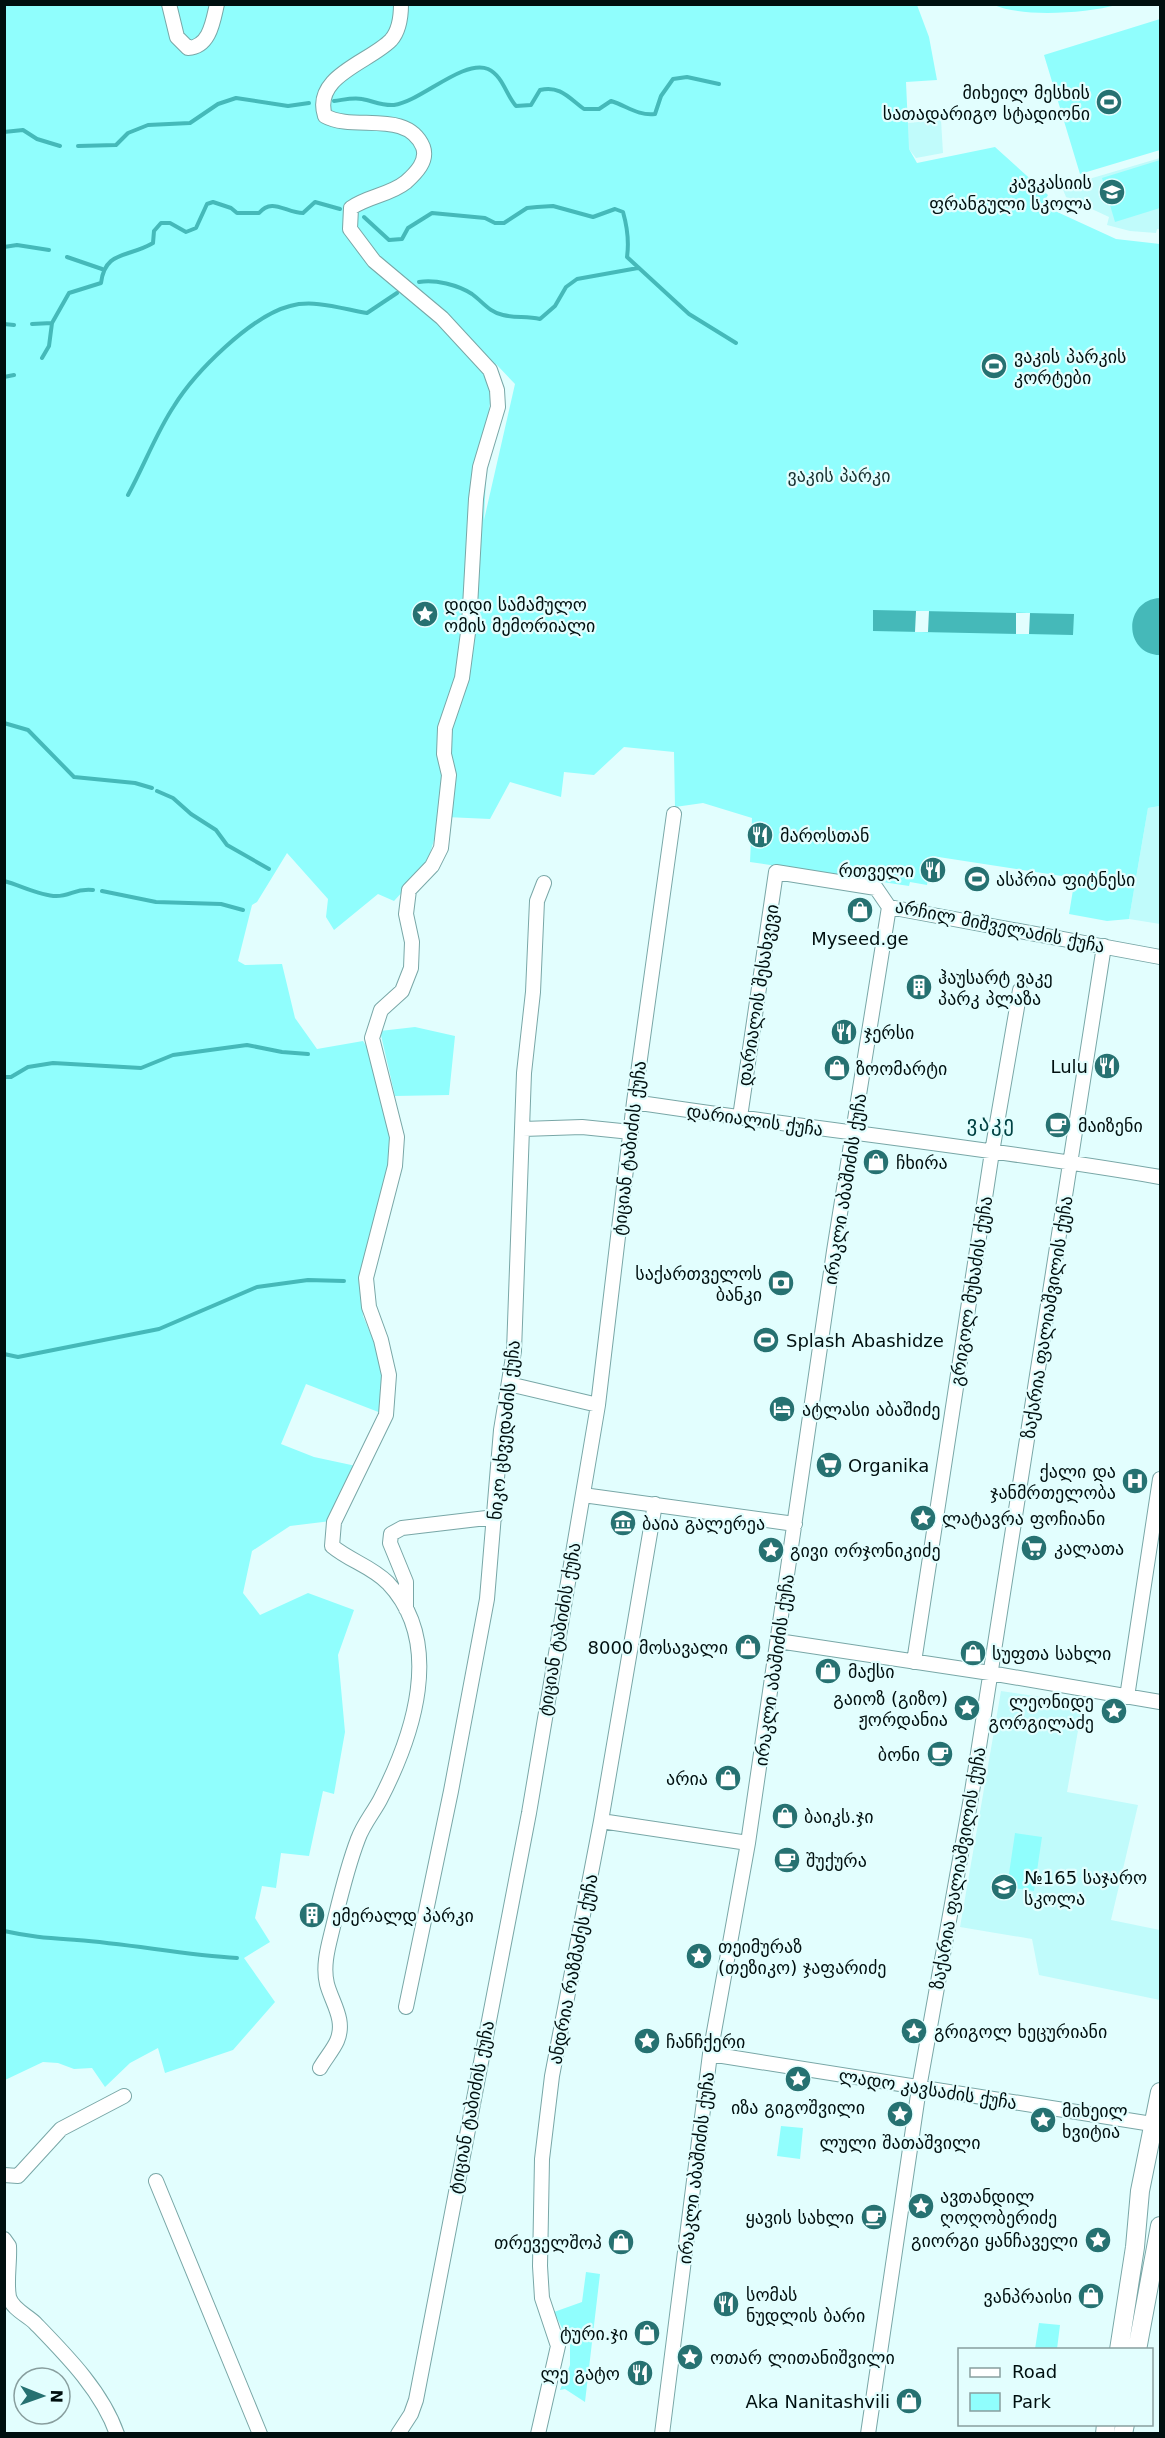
<svg xmlns="http://www.w3.org/2000/svg" width="1165" height="2438" viewBox="0 0 1165 2438" font-family="'DejaVu Sans','Noto Sans Georgian',sans-serif">
<style>
.built{fill:#c0fbfb}
.green{fill:#90fefd;fill-rule:evenodd}
.water{fill:#45b9b9}
.pier{fill:#e2fefe}
.lines{fill:none;stroke-linecap:round;stroke-linejoin:round}
.stream{stroke:#45b9b9;stroke-width:4}
.minor-casing{stroke:#79a7a7;stroke-width:16}
.major-casing{stroke:#79a7a7;stroke-width:20}
.minor{stroke:#fff;stroke-width:14}
.major{stroke:#fff;stroke-width:18}
.labels{text-anchor:middle;dominant-baseline:central;stroke-width:4.5;stroke-linejoin:round;paint-order:stroke}
.poi-label{font-size:18px;fill:#000f0f;stroke:#e2fefe;text-anchor:start}
.park-label{font-size:18px;fill:#173030;stroke:#e2fefe}
.street-label{font-size:18px;fill:#000f0f;stroke:#e2fefe}
.quarter-label{font-size:21px;letter-spacing:1.5px;fill:#004243;stroke:#e2fefe}
</style>
<rect width="100%" height="100%" fill="#e2fefe"/>
<path class="built" d="M941,120L943,153L916,158L908,148L907,123Z
M1160,158V229H1157L1156,233L1130,231L1107,225L1109,217L1066,197L1062,187Z
M1160,806V924L1129,919L1148,808Z
M1001,1691L1083,1703L1067,1792L1138,1805L1111,1920L1160,1930V2000L1039,1975L1032,1939L960,1927Z"/>
<path class="green" d="M5,5H917L929,37L937,80L906,82L909,149L917,163L995,147L1048,195L1042,205L1116,239L1160,244V806L1148,808L1129,919L1107,921L1069,914L1075,878L932,856L927,885L910,882L909,886L750,862L752,818L703,803L675,807L674,752L624,747L594,775L564,772L561,797L510,782L490,819L446,817L440,821L426,866L394,901L378,894L334,930L326,917L328,899L287,853L257,902L252,905L238,961L245,965L282,964L295,1018L317,1049L363,1041L371,1053L391,1131V1154L360,1272L363,1316L379,1353L384,1400L381,1413L306,1384L281,1444L314,1457L356,1466L331,1521L290,1526L252,1551L243,1593L260,1615L308,1593L354,1610L338,1655L345,1732L334,1794L323,1791L309,1856L281,1853L276,1888L262,1886L255,1918L270,1942L244,1958L275,2002L233,2050L165,2073L158,2048L130,2063L105,2087L92,2068L74,2069L58,2063L43,2062L5,2080ZM496,364L515,384L484,520L489,410Z
M994,5H1117C1085,13 1025,18 994,5Z
M1160,19V150L1080,174L1044,55Z
M1160,160V208L1115,222L1102,178Z
M415,1027L455,1036L449,1095L395,1096L380,1031Z
M1015,1833L1042,1837L1034,1891L1007,1887Z
M781,2126L803,2128L800,2159L777,2156Z
M586,2272L600,2274L585,2402L565,2389L560,2390L570,2365V2344L554,2312L582,2302Z
M1039,2323L1060,2325L1057,2349H1035Z"/>
<path class="water" d="M1160,598V655C1123,654 1123,600 1160,598Z
M873,610L1074,614L1073,635L873,631Z"/>
<path class="pier" d="M916,611H929L928,632H915Z
M1016,613H1030L1029,634H1016Z"/>
<g class="lines">
<path class="stream" d="M334,101C343,100 353,97 362,99C373,101 382,106 394,105C420,102 463,59 488,69C503,76 506,95 516,106L531,105L540,90C560,85 569,98 584,109H599L611,101C627,106 638,116 655,114L661,96L673,79L687,77L719,84
M4,132L23,130L37,139L60,146
M78,146L116,145L128,133L148,125L190,123L218,104L236,98L288,106L309,103
M364,217L389,240L402,239L408,228L432,213L485,218L495,223H504L527,208L537,207L553,206L593,217L615,209L623,212C627,226 629,243 627,257L689,314L736,343
M4,247L17,245L49,250
M67,257L102,269
M419,282C435,279 458,285 472,294C483,302 489,312 503,315C515,318 527,316 540,319L555,306L566,287L577,279L638,268
M4,324L14,325
M32,324L52,323
M42,358L49,346L52,323L69,293L101,283C105,250 128,258 153,243L154,231L161,223H170L186,232L196,228L207,204L213,202L231,208L237,213H259C272,197 286,213 303,213L315,202L340,209
M4,377L14,375
M128,495C144,466 156,433 174,406C195,372 251,316 290,306C314,299 343,309 367,313L397,293
M4,723L28,730L74,777L135,783L152,788
M157,791L173,798L191,814L216,830L227,845L269,869
M4,881C20,885 40,896 56,896C72,896 74,888 93,890
M102,891L156,902L221,904L243,910
M4,1077H11L28,1067L53,1063L141,1068L173,1055L247,1045L282,1052L308,1054
M4,1354L18,1357L159,1329L257,1287L308,1280L344,1281
M4,1931C31,1937 50,1938 77,1940C131,1944 184,1955 237,1958"/>
<defs>
<path id="minor" d="M169,4L177,37L188,48C210,47 213,21 217,4
M634,1102C809,1129 986,1147 1160,1177
M740,1117L776,872L876,888L889,907L1160,957
M523,1129L582,1127L631,1132
M509,1384L598,1405
M583,1495L795,1524
M406,1609V1582L390,1543L391,1534L402,1528L495,1517
M778,1641L990,1673L1160,1702
M914,1662L992,1152L1020,990
M1127,1697L1160,1479
M601,1821L748,1843
M406,2007L451,1791L487,1599L501,1430L514,1351L524,1073L533,992L537,901L544,883
M710,2054L1152,2124
M320,2068C325,2059 333,2050 337,2041C346,2020 332,2003 327,1984C323,1968 327,1951 331,1935C339,1903 346,1870 358,1839C363,1825 373,1813 380,1800C413,1736 445,1643 388,1583C371,1566 350,1561 332,1546L334,1522L386,1415L389,1375L381,1340L369,1307L366,1278L395,1166L397,1137L372,1038L381,1010L402,991L411,968L412,942L406,914L409,890L432,866L441,848L449,775L444,754L445,728L462,678L469,625L476,499L480,467L498,407L497,390L490,370L442,318L374,261L350,229L351,208C368,196 390,195 406,182C416,173 428,161 423,147C407,109 354,132 325,116C312,76 370,62 391,40C399,31 401,16 401,4
M4,2175L18,2176L61,2129L124,2096
M156,2181L260,2434
M4,2239L9,2246C10,2262 6,2282 9,2297C12,2309 27,2315 35,2323C66,2355 102,2391 117,2434
M398,2434L411,2414L416,2400L529,1813L598,1405L634,1102L674,814
M538,2434L558,2346L542,2298L540,2266L542,2159L552,2076L601,1821L655,1504
M662,2434L710,2054L748,1843L834,1251L889,907
M868,2434L919,2088L971,1798L1104,946"/>
<path id="major" d="M1119,2350L1135,2247L1140,2191L1160,2092
M1137,2350L1160,2226
M1105,2434L1106,2424
M1123,2434L1125,2424"/>
</defs>
<use href="#minor" class="minor-casing"/>
<use href="#major" class="major-casing"/>
<use href="#minor" class="minor"/>
<use href="#major" class="major"/>
</g>
<defs>
<symbol id="stadium-disc" viewBox="-11 -11 22 22"><circle r="9.5" fill="#267171" stroke="#e2fefe"/><path d="M0-5a6.5 5 0 1 0 0 10a6.5 5 0 1 0 0-10ZM-3.5-1.8h7v3.6h-7Z" fill="#fff"/></symbol>
<symbol id="school-disc" viewBox="-11 -11 22 22"><circle r="9.5" fill="#267171" stroke="#e2fefe"/><path d="M0-5L7-2L0 1L-7-2ZM-4 1L0 2.5L4 1V4Q0 6-4 4Z" fill="#fff"/></symbol>
<symbol id="sight-disc" viewBox="-11 -11 22 22"><circle r="9.5" fill="#267171" stroke="#e2fefe"/><path d="M0-6L1.8-2.2L6-1.7L2.9 1.2L3.7 5.4L0 3.3L-3.7 5.4L-2.9 1.2L-6-1.7L-1.8-2.2Z" fill="#fff"/></symbol>
<symbol id="restaurant-disc" viewBox="-11 -11 22 22"><circle r="9.5" fill="#267171" stroke="#e2fefe"/><path d="M-5-6h1v4h1v-4h1v4h1v-4h1v5L-1.5 .5V6h-2V.5L-5-1ZM5-6V6H3V1.5H1.5Q1.5-4 5-6Z" fill="#fff"/></symbol>
<symbol id="shop-disc" viewBox="-11 -11 22 22"><circle r="9.5" fill="#267171" stroke="#e2fefe"/><path d="M-5-2.5h2.3a2.7 3.5 0 0 1 5.4 0H5L5.5 6h-11ZM-1.5-2.5h3a1.5 2.3 0 0 0-3 0Z" fill="#fff"/></symbol>
<symbol id="building-disc" viewBox="-11 -11 22 22"><circle r="9.5" fill="#267171" stroke="#e2fefe"/><path d="M-4-6H4V6H1V3H-1V6H-4ZM-2.5-4.3h1.7v1.8h-1.7ZM.8-4.3h1.7v1.8H.8ZM-2.5-1h1.7V.8h-1.7ZM.8-1h1.7V.8H.8Z" fill="#fff"/></symbol>
<symbol id="cafe-disc" viewBox="-11 -11 22 22"><circle r="9.5" fill="#267171" stroke="#e2fefe"/><path d="M-5.5-4.5H6V0H3Q3 3.5 0 3.5H-2.5Q-5.5 3.5-5.5 0ZM3-3.2v2h1.7v-2ZM-6 4.5H4V6H-6Z" fill="#fff"/></symbol>
<symbol id="bank-disc" viewBox="-11 -11 22 22"><circle r="9.5" fill="#267171" stroke="#e2fefe"/><path d="M-6-4H6V4H-6ZM0-2.3a2.3 2.3 0 1 0 0 4.6a2.3 2.3 0 1 0 0-4.6Z" fill="#fff"/></symbol>
<symbol id="hotel-disc" viewBox="-11 -11 22 22"><circle r="9.5" fill="#267171" stroke="#e2fefe"/><path d="M-6-4.5h1.5V1H6V5H4.5V3h-9V5H-6ZM-4 0a1.8 1.8 0 1 1 3.6 0ZM.5 0V-2.5h3Q6-2.5 6 0Z" fill="#fff"/></symbol>
<symbol id="supermarket-disc" viewBox="-11 -11 22 22"><circle r="9.5" fill="#267171" stroke="#e2fefe"/><path d="M-6-5.5h2.5l.6 2H6L4.5 2H-2.5L-4.4-4H-6ZM-1.5 3.2a1.3 1.3 0 1 0 .1 0ZM3 3.2a1.3 1.3 0 1 0 .1 0Z" fill="#fff"/></symbol>
<symbol id="hospital-disc" viewBox="-11 -11 22 22"><circle r="9.5" fill="#267171" stroke="#e2fefe"/><path d="M-5-5h3v3.5h4V-5h3V5h-3V1.5h-4V5h-3Z" fill="#fff"/></symbol>
<symbol id="museum-disc" viewBox="-11 -11 22 22"><circle r="9.5" fill="#267171" stroke="#e2fefe"/><path d="M0-6L6-3V-2H-6V-3ZM-5-1h2V3h-2ZM-1-1h2V3h-2ZM3-1h2V3H3ZM-6 4H6V6H-6Z" fill="#fff"/></symbol>
</defs>
<g fill-rule="evenodd">
<use href="#stadium-disc" x="1094" y="87" width="30" height="30"/>
<use href="#school-disc" x="1097" y="177" width="30" height="30"/>
<use href="#stadium-disc" x="979" y="351" width="30" height="30"/>
<use href="#sight-disc" x="410" y="599" width="30" height="30"/>
<use href="#restaurant-disc" x="745" y="820" width="30" height="30"/>
<use href="#restaurant-disc" x="918" y="855" width="30" height="30"/>
<use href="#stadium-disc" x="962" y="864" width="30" height="30"/>
<use href="#shop-disc" x="845" y="895" width="30" height="30"/>
<use href="#building-disc" x="904" y="972" width="30" height="30"/>
<use href="#restaurant-disc" x="829" y="1017" width="30" height="30"/>
<use href="#restaurant-disc" x="1092" y="1051" width="30" height="30"/>
<use href="#shop-disc" x="822" y="1053" width="30" height="30"/>
<use href="#cafe-disc" x="1043" y="1110" width="30" height="30"/>
<use href="#shop-disc" x="861" y="1147" width="30" height="30"/>
<use href="#bank-disc" x="766" y="1268" width="30" height="30"/>
<use href="#stadium-disc" x="751" y="1325" width="30" height="30"/>
<use href="#hotel-disc" x="767" y="1394" width="30" height="30"/>
<use href="#supermarket-disc" x="814" y="1450" width="30" height="30"/>
<use href="#hospital-disc" x="1120" y="1466" width="30" height="30"/>
<use href="#sight-disc" x="908" y="1503" width="30" height="30"/>
<use href="#museum-disc" x="608" y="1508" width="30" height="30"/>
<use href="#supermarket-disc" x="1019" y="1533" width="30" height="30"/>
<use href="#sight-disc" x="756" y="1535" width="30" height="30"/>
<use href="#shop-disc" x="733" y="1632" width="30" height="30"/>
<use href="#shop-disc" x="958" y="1638" width="30" height="30"/>
<use href="#shop-disc" x="813" y="1656" width="30" height="30"/>
<use href="#sight-disc" x="952" y="1693" width="30" height="30"/>
<use href="#sight-disc" x="1099" y="1696" width="30" height="30"/>
<use href="#cafe-disc" x="925" y="1739" width="30" height="30"/>
<use href="#shop-disc" x="713" y="1763" width="30" height="30"/>
<use href="#shop-disc" x="770" y="1801" width="30" height="30"/>
<use href="#cafe-disc" x="772" y="1845" width="30" height="30"/>
<use href="#school-disc" x="989" y="1872" width="30" height="30"/>
<use href="#building-disc" x="297" y="1900" width="30" height="30"/>
<use href="#sight-disc" x="684" y="1941" width="30" height="30"/>
<use href="#sight-disc" x="899" y="2016" width="30" height="30"/>
<use href="#sight-disc" x="632" y="2026" width="30" height="30"/>
<use href="#sight-disc" x="783" y="2064" width="30" height="30"/>
<use href="#sight-disc" x="885" y="2099" width="30" height="30"/>
<use href="#sight-disc" x="1028" y="2105" width="30" height="30"/>
<use href="#sight-disc" x="906" y="2191" width="30" height="30"/>
<use href="#cafe-disc" x="859" y="2202" width="30" height="30"/>
<use href="#sight-disc" x="1083" y="2225" width="30" height="30"/>
<use href="#shop-disc" x="606" y="2227" width="30" height="30"/>
<use href="#shop-disc" x="1076" y="2281" width="30" height="30"/>
<use href="#restaurant-disc" x="711" y="2289" width="30" height="30"/>
<use href="#shop-disc" x="632" y="2318" width="30" height="30"/>
<use href="#sight-disc" x="675" y="2342" width="30" height="30"/>
<use href="#restaurant-disc" x="625" y="2358" width="30" height="30"/>
<use href="#shop-disc" x="894" y="2386" width="30" height="30"/>
</g>
<g class="labels">
<g class="poi-label">
<text x="1090" y="92" text-anchor="end">მიხეილ მესხის<tspan x="1090" dy="21">სათადარიგო სტადიონი</tspan></text>
<text x="1092" y="182" text-anchor="end">კავკასიის<tspan x="1092" dy="21">ფრანგული სკოლა</tspan></text>
<text x="1014" y="356">ვაკის პარკის<tspan x="1014" dy="21">კორტები</tspan></text>
<text x="444" y="604">დიდი სამამულო<tspan x="444" dy="21">ომის მემორიალი</tspan></text>
<text x="780" y="835">მაროსთან</text>
<text x="914" y="870" text-anchor="end">რთველი</text>
<text x="996" y="879">ასპრია ფიტნესი</text>
<text x="860" y="938" text-anchor="middle">Myseed.ge</text>
<text x="938" y="977">ჰაუსარტ ვაკე<tspan x="938" dy="21">პარკ პლაზა</tspan></text>
<text x="864" y="1032">ჯერსი</text>
<text x="1088" y="1066" text-anchor="end">Lulu</text>
<text x="856" y="1068">ზოომარტი</text>
<text x="1078" y="1125">მაიზენი</text>
<text x="896" y="1162">ჩხირა</text>
<text x="762" y="1273" text-anchor="end">საქართველოს<tspan x="762" dy="21">ბანკი</tspan></text>
<text x="786" y="1340">Splash Abashidze</text>
<text x="802" y="1409">ატლასი აბაშიძე</text>
<text x="848" y="1465">Organika</text>
<text x="1116" y="1471" text-anchor="end">ქალი და<tspan x="1116" dy="21">ჯანმრთელობა</tspan></text>
<text x="942" y="1518">ლატავრა ფოჩიანი</text>
<text x="642" y="1523">ბაია გალერეა</text>
<text x="1054" y="1548">კალათა</text>
<text x="790" y="1550">გივი ორჯონიკიძე</text>
<text x="728" y="1647" text-anchor="end">8000 მოსავალი</text>
<text x="992" y="1653">სუფთა სახლი</text>
<text x="848" y="1671">მაქსი</text>
<text x="948" y="1698" text-anchor="end">გაიოზ (გიზო)<tspan x="948" dy="21">ჟორდანია</tspan></text>
<text x="1094" y="1701" text-anchor="end">ლეონიდე<tspan x="1094" dy="21">გორგილაძე</tspan></text>
<text x="920" y="1754" text-anchor="end">ბონი</text>
<text x="708" y="1778" text-anchor="end">არია</text>
<text x="804" y="1816">ბაიკს.ჯი</text>
<text x="806" y="1860">შუქურა</text>
<text x="1024" y="1877">№165 საჯარო<tspan x="1024" dy="21">სკოლა</tspan></text>
<text x="332" y="1915">ემერალდ პარკი</text>
<text x="718" y="1946">თეიმურაზ<tspan x="718" dy="21">(თეზიკო) ჯაფარიძე</tspan></text>
<text x="934" y="2031">გრიგოლ ხეცურიანი</text>
<text x="666" y="2041">ჩანჩქერი</text>
<text x="798" y="2107" text-anchor="middle">იზა გიგოშვილი</text>
<text x="1062" y="2110">მიხეილ<tspan x="1062" dy="21">ხვიტია</tspan></text>
<text x="900" y="2142" text-anchor="middle">ლული შათაშვილი</text>
<text x="940" y="2196">ავთანდილ<tspan x="940" dy="21">ღოღობერიძე</tspan></text>
<text x="854" y="2217" text-anchor="end">ყავის სახლი</text>
<text x="1078" y="2240" text-anchor="end">გიორგი ყანჩაველი</text>
<text x="602" y="2242" text-anchor="end">თრეველშოპ</text>
<text x="746" y="2294">სომას<tspan x="746" dy="21">ნუდლის ბარი</tspan></text>
<text x="1072" y="2296" text-anchor="end">ვანპრაისი</text>
<text x="628" y="2333" text-anchor="end">ტური.ჯი</text>
<text x="710" y="2357">ოთარ ლითანიშვილი</text>
<text x="620" y="2373" text-anchor="end">ლე გატო</text>
<text x="890" y="2401" text-anchor="end">Aka Nanitashvili</text>
</g>
<g class="park-label">
<text x="839" y="475">ვაკის პარკი</text>
</g>
<g class="street-label">
<text transform="translate(1000 926) rotate(11)">არჩილ მიშველაძის ქუჩა</text>
<text transform="translate(758 995) rotate(-81)">დარიალის შესახვევი</text>
<text transform="translate(755 1120) rotate(8)">დარიალის ქუჩა</text>
<text transform="translate(629 1148) rotate(-83)">ტიციან ტაბიძის ქუჩა</text>
<text transform="translate(845 1189) rotate(-81)">ირაკლი აბაშიძის ქუჩა</text>
<text transform="translate(971 1291) rotate(-81)">გრიგოლ მუხაძის ქუჩა</text>
<text transform="translate(1047 1317) rotate(-81)">ზაქარია ფალიაშვილის ქუჩა</text>
<text transform="translate(504 1430) rotate(-84)">ნიკო ცხვედაძის ქუჩა</text>
<text transform="translate(559 1629) rotate(-80)">ტიციან ტაბიძის ქუჩა</text>
<text transform="translate(774 1670) rotate(-82)">ირაკლი აბაშიძის ქუჩა</text>
<text transform="translate(958 1868) rotate(-80)">ზაქარია ფალიაშვილის ქუჩა</text>
<text transform="translate(573 1969) rotate(-79)">ანდრია რაზმაძეს ქუჩა</text>
<text transform="translate(928 2089) rotate(9)">ლადო კავსაძის ქუჩა</text>
<text transform="translate(471 2107) rotate(-79)">ტიციან ტაბიძის ქუჩა</text>
<text transform="translate(696 2168) rotate(-83)">ირაკლი აბაშიძის ქუჩა</text>
</g>
<g class="quarter-label">
<text x="991" y="1124">ვაკე</text>
</g>
</g>
<rect width="1165" height="2438" fill="none" stroke="#000f0f" stroke-width="12"/>
<rect x="958" y="2348" width="195" height="78" fill="#e2fefe" stroke="#889e9e" stroke-width="1.5"/>
<rect x="970" y="2368" width="30" height="9" fill="#ffffff" stroke="#889e9e" stroke-width="1.5"/>
<text x="1012" y="2378" font-size="18" fill="#000f0f">Road</text>
<rect x="970" y="2393" width="30" height="18" fill="#90fefd" stroke="#889e9e" stroke-width="1.5"/>
<text x="1012" y="2408" font-size="18" fill="#000f0f">Park</text>
<g transform="translate(42 2396) rotate(91)"><circle r="28" fill="#e2fefe" stroke="#889e9e" stroke-width="1.5"/>
<path d="M0-4.5L10 22L0 15L-10 22Z" fill="#267171"/>
<text y="-9" font-size="16" font-weight="bold" text-anchor="middle" fill="#000f0f">N</text>
</g>
</svg>
